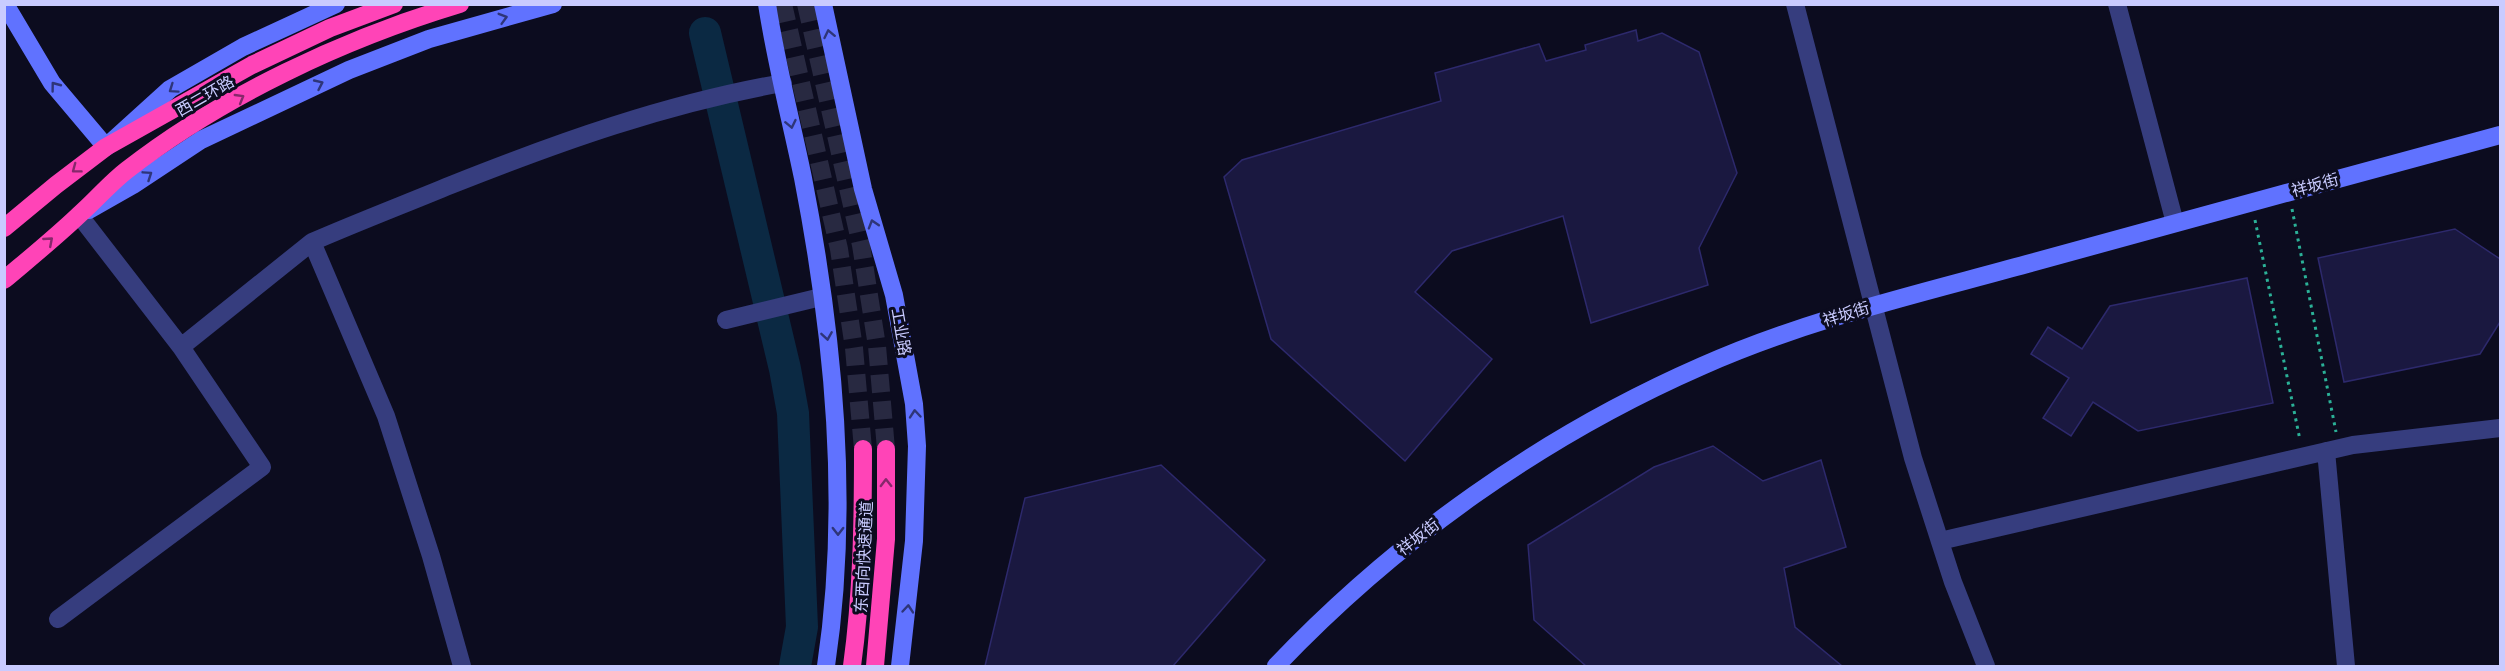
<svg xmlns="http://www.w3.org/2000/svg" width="2505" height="671" viewBox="0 0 2505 671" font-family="Helvetica,'Noto Sans SC',sans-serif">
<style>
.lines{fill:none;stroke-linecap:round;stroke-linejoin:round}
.river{stroke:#0b2943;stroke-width:32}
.building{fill:#1a1840;stroke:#2d296c;stroke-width:1.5}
.highway-tunnel{stroke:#282941;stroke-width:18;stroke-dasharray:18 9;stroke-linecap:butt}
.path{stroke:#2bb197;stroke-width:3;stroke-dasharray:3 4.5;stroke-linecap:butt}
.street{stroke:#363d7e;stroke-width:18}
.secondary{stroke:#6072ff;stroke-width:18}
.highway{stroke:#ff44b7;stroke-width:18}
.oneway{stroke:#2e3579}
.oneway2{stroke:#86286b}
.labels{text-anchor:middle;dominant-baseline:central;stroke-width:6;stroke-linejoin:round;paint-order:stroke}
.street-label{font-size:16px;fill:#c9cbff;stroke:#0c0c1f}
</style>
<rect width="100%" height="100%" fill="#0c0c1f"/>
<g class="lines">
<path class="river" d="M705,33L785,369L793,413L802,627L795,666"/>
</g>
<path class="building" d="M1636,30L1638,41L1662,33L1699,52L1737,173L1699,248L1708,285L1591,323L1563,216L1452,251L1415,292L1492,359L1405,461L1271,339L1224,177L1242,160L1441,101L1435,73L1539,44L1546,61L1586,50L1585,45Z
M2455,229L2500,259V322L2480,354L2344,382L2318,258Z
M2247,278L2273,403L2138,431L2093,402L2071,436L2043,418L2069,378L2031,354L2048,327L2082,349L2110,306Z
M1713,446L1763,481L1821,460L1846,547L1784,568L1795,627L1842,666H1586L1534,620L1528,545L1654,467Z
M1161,465L1265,560L1173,666H985L1025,498Z"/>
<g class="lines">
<path class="highway-tunnel" d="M783,4L839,249L854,348L863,449
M806,4L861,245L877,346L886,449"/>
<path class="path" d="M2292,209L2336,432
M2255,220L2300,440"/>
<path class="street" d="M1795,4L1913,458L1953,582L1986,666
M2117,4L2175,223
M79,215L181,347L312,242
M726,320L821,297
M2326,451L2346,666
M1940,541L2353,445L2500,428
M58,619L262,467L181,347
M462,666L431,556L386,416L312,242C358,222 405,204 451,185C559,142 668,103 783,83"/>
<path class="secondary" d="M5,4L52,83L106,147L170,89L243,47L336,4
M767,4C776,63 791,120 803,178C834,338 850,505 826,666
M823,4L863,189L894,295L914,404L917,446L914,541L900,666
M89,210L133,185L201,140L349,70L429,39L553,4
M1276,666C1396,540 1542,436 1702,366C1805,320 1918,294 2027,264C2185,220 2342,178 2500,135"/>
<path class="highway" d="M4,228L56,185L106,147L252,65L330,28L394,4
M4,280C30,258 56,237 80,214C96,200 110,183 127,170C222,96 344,39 460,4
M852,666C862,594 863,522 863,449
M875,666L886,539V449"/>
</g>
<defs><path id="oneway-chevron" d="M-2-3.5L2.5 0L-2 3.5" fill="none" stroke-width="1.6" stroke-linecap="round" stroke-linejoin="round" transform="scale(1.5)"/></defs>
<g class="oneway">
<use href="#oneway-chevron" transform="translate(503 18) rotate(-16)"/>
<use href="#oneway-chevron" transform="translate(829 34) rotate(-102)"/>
<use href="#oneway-chevron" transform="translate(319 84) rotate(-25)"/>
<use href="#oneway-chevron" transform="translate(55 86) rotate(-127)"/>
<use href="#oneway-chevron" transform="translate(173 89) rotate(145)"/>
<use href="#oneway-chevron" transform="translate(791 124) rotate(78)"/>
<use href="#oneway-chevron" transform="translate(148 175) rotate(-34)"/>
<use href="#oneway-chevron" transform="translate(873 224) rotate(-107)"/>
<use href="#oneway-chevron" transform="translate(827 336) rotate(81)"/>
<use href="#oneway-chevron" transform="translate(915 414) rotate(-95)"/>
<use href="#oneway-chevron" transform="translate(838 531) rotate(90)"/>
<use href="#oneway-chevron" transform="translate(908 609) rotate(-85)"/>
</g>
<g class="oneway2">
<use href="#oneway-chevron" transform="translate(240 98) rotate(-30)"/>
<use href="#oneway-chevron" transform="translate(76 169) rotate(143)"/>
<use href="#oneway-chevron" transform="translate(49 241) rotate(-41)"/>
<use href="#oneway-chevron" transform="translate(886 483) rotate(-91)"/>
</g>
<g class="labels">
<g class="street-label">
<text transform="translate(205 96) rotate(-30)">西二环路</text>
<text transform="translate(2315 185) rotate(-15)">祥坂街</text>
<text transform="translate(1846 314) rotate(-17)">祥坂街</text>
<text transform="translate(901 332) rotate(80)">工业路</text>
<text transform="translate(1418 537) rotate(-38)">祥坂街</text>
<text transform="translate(864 557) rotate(-87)">东西向快速通道</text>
</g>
</g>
<rect width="2505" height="671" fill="none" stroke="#c9cbff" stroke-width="12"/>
</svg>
